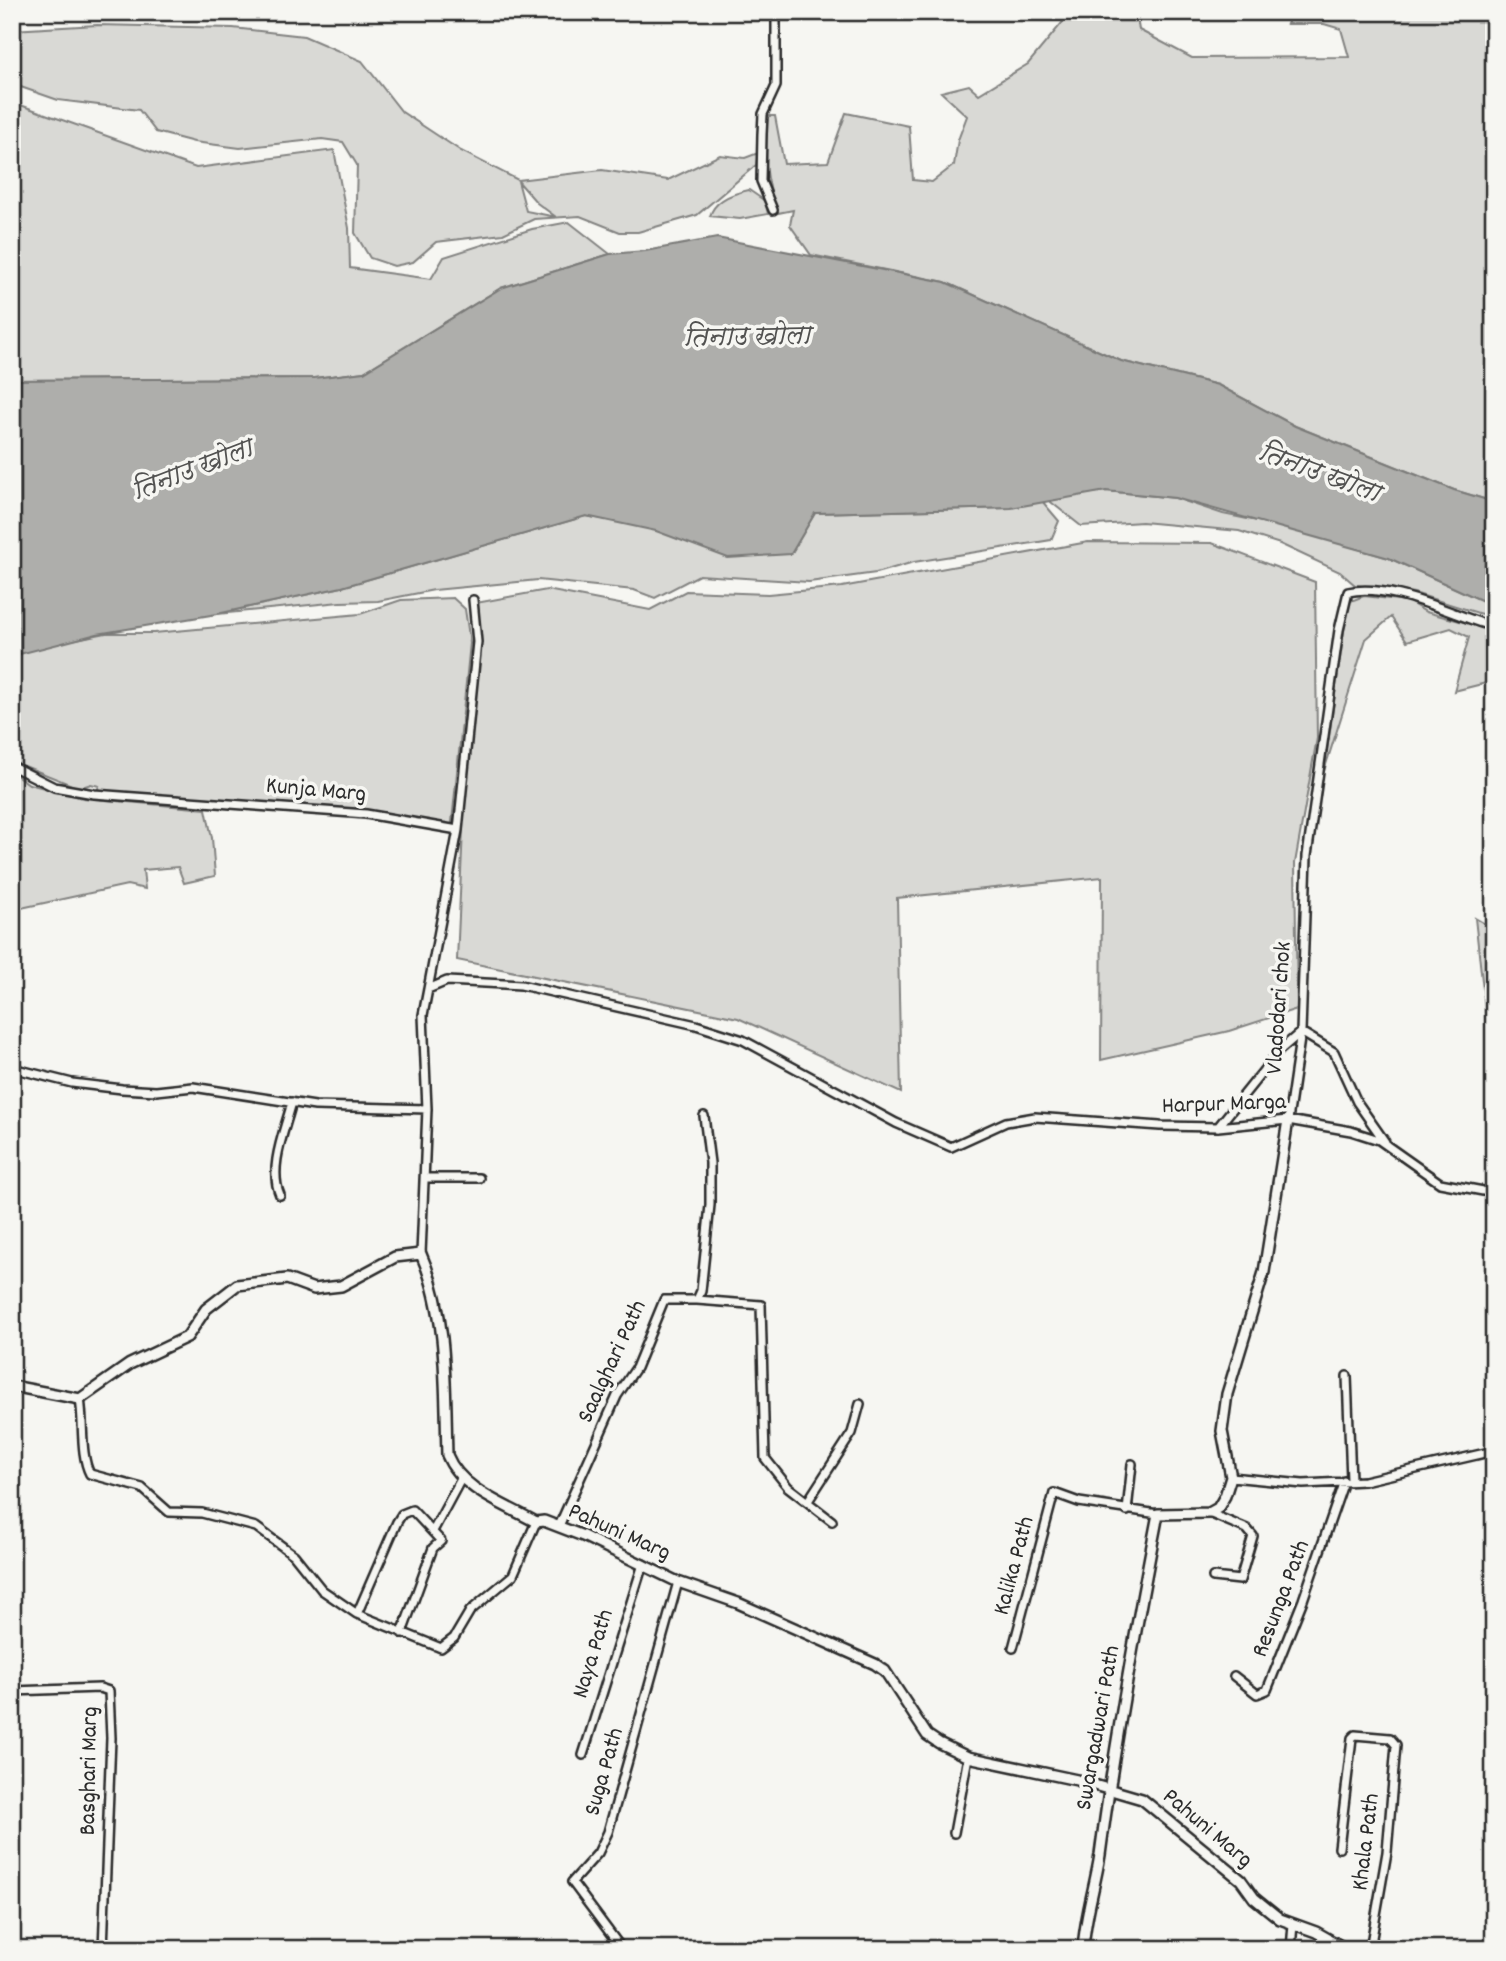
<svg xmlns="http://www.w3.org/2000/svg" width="1506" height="1961" viewBox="0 0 1506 1961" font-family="Dekko,'Playpen Sans Deva',sans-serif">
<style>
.green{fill:#d9d9d5;stroke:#828280;stroke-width:2;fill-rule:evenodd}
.water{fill:#aeaeab;stroke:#7a7a78;stroke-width:2}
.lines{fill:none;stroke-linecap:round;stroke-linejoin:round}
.minor-casing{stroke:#2b2b2b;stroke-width:12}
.tertiary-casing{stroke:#2b2b2b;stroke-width:14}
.minor{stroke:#f6f6f2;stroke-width:7}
.tertiary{stroke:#f6f6f2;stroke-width:9}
.labels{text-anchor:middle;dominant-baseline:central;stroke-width:7;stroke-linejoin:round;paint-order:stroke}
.street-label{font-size:24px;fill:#2b2b2b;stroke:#f6f6f2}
.water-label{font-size:26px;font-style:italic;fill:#525251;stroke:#f6f6f2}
</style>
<rect width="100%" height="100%" fill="#f6f6f2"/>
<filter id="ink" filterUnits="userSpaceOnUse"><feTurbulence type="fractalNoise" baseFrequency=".0143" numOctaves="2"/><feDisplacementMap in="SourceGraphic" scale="14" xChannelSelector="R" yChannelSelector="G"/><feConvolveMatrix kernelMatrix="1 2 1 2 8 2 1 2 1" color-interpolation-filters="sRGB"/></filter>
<g filter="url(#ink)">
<path class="green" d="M1071,12H1136L1139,30L1192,58L1349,57L1341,29L1324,24H1287L1292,12H1494V502L1454,490L1295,426L1218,385L1121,361L945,282L811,255L790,225L793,210L778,213C765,180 763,151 767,116H775L784,164L828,162L846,113L909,126L913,180L932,182L954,165L958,140L967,116L941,92L969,85L979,94L1028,64Z
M97,25L233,28L304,36L362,61L402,112L461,151L518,180L602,170L668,180L720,155L745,158L758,153L756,165L697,215L638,232H620L580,216L534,219L503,234L436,242L413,262L394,266L370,258L355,233L357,165L343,142L322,139L240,148L194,142L156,132L139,110L58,100L12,84V30ZM518,181L537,203L556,217L526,211Z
M12,102L196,168L334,150L349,228L350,268L431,279L444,257L532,229L569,222L610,254L501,288L364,372L314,378L12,380Z
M749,190L765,201L768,214L740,219L710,216C715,199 734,193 749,190Z
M1106,491L1175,498L1223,514L1281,526L1389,558L1494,606V618L1414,593L1355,585L1340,572L1280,544L1239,531L1142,522L1081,526L1047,499Z
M1042,501L1059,521L1051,540L914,562L876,573L809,582L699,575L655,598L634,590L538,580L434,590L378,601L340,602L217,614L342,587L586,516L791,554L815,513L1010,508Z
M1088,542L1212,543L1315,582L1317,738L1295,863L1297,1009L1229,1031L1101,1060L1102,877L897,898L901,1093L738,1018L457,960L464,807L481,647L476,603L547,590L650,610L686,591L768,594L842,587Z
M1364,596L1407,601L1426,612L1494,630V681L1454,691L1469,637L1451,628L1407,641L1391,617L1366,639L1324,771L1348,602Z
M453,598L465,609L470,643L451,832L370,813L97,791L99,786L91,784L79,788L12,761V652L106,633H154L360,614L401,600Z
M12,772L29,784L83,798L206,809L212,838L215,876L184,883L178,867L143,870L145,889L127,885L12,910Z
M1475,918L1494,929V1029L1487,1026Z"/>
<path class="water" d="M717,238L945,282L1121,361L1218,385L1295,426L1454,490L1494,502V606L1389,558L1175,498L1106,491L1011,508L815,513L791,554L728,558L656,531L586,516L342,587L217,614L97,634L12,656V380L314,378L364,372L501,288L610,254L645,251Z"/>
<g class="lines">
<defs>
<path id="minor" d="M773,210L761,181L762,134L763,114L776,86V12
M12,766L54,787L94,794L366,814L458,830
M428,989L458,830L477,642L473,600
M12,1068L72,1083L122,1089L156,1091L193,1087L315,1106L427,1109L423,1015L428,989L447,981L521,985L696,1025L743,1040L896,1123L951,1147L1006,1122L1035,1117L1160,1126L1218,1127L1288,1120L1351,1131L1379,1140L1440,1183L1494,1193
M1288,1120L1301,1032L1307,856L1339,630L1348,592C1390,582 1452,615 1494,627
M1218,1127L1280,1050L1301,1032L1334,1052L1357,1102L1385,1142
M425,1178H479
M280,1195C268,1168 285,1130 292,1102
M421,1254L427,1109
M697,1300L761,1305L765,1458L788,1487L832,1521
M1347,1376L1351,1480
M80,1399C84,1422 80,1455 90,1474L142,1488L169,1512L202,1513L256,1527L294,1555L322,1590L357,1614L441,1648L454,1638L470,1611L513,1575L536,1522
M1231,1477L1303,1484L1364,1481L1494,1451
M808,1501L852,1433L860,1404
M1127,1511L1132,1464
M1209,1513L1247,1529L1253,1536L1240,1580L1213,1577
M559,1526L617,1396L636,1368L664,1300H697L701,1291L710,1205V1163L704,1116
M433,1531L461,1479
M357,1614L397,1522L402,1514L412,1510L441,1541L433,1548L402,1633
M1013,1648L1054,1493L1079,1502L1158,1514
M1234,1676L1257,1694L1267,1690L1303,1600L1344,1481
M12,1691L100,1688L109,1691L111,1738L103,1949
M583,1755L643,1564
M954,1833L968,1757
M1339,1848L1352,1738L1355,1735L1390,1738L1396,1745L1387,1852L1370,1949
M622,1949L572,1882L598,1853L608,1832L678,1582
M1291,1949L1293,1924"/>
<path id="tertiary" d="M12,1386L80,1399L130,1364L187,1337L206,1309L237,1285L287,1279L314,1289L341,1286L395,1257L421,1254C448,1315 445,1389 447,1455C461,1490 504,1504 536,1522L544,1521L583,1536L678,1582L738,1603L875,1664L885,1671L927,1735L939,1743L968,1757L1077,1780L1142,1799L1241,1880L1254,1898L1280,1919L1316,1932L1346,1949
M1083,1949C1085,1916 1095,1887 1100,1855C1115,1740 1136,1627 1158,1514L1209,1513L1218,1508L1225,1496L1231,1477L1222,1431L1227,1394L1264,1272L1288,1120"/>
</defs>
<use href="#minor" class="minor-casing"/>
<use href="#tertiary" class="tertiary-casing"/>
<use href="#minor" class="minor"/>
<use href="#tertiary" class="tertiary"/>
</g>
</g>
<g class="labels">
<g class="street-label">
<text transform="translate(316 791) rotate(5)">Kunja Marg</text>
<text transform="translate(1280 1008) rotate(-86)">Vladodari chok</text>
<text transform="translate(1224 1105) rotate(-2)">Harpur Marga</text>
<text transform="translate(613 1362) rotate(-65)">Saalghari Path</text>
<text transform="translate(619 1533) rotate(24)">Pahuni Marg</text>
<text transform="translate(1015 1566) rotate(-75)">Kalika Path</text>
<text transform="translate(1282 1599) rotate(-69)">Resunga Path</text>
<text transform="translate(594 1654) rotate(-73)">Naya Path</text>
<text transform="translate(1099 1728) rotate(-80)">Swargadwari Path</text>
<text transform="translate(90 1771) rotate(-89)">Basghari Marg</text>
<text transform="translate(605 1772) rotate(-74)">Suga Path</text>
<text transform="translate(1207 1829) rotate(40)">Pahuni Marg</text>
<text transform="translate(1367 1842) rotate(-83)">Khala Path</text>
</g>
<g class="water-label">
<text transform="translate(747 338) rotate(-1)">तिनाउ खोला</text>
<text transform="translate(193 471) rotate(-21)">तिनाउ खोला</text>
<text transform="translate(1319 474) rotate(20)">तिनाउ खोला</text>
</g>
</g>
<rect width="1506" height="1961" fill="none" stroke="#f6f6f2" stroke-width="42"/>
<rect x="21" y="21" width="1464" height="1919" fill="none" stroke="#2b2b2b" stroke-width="2.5" filter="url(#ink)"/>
</svg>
